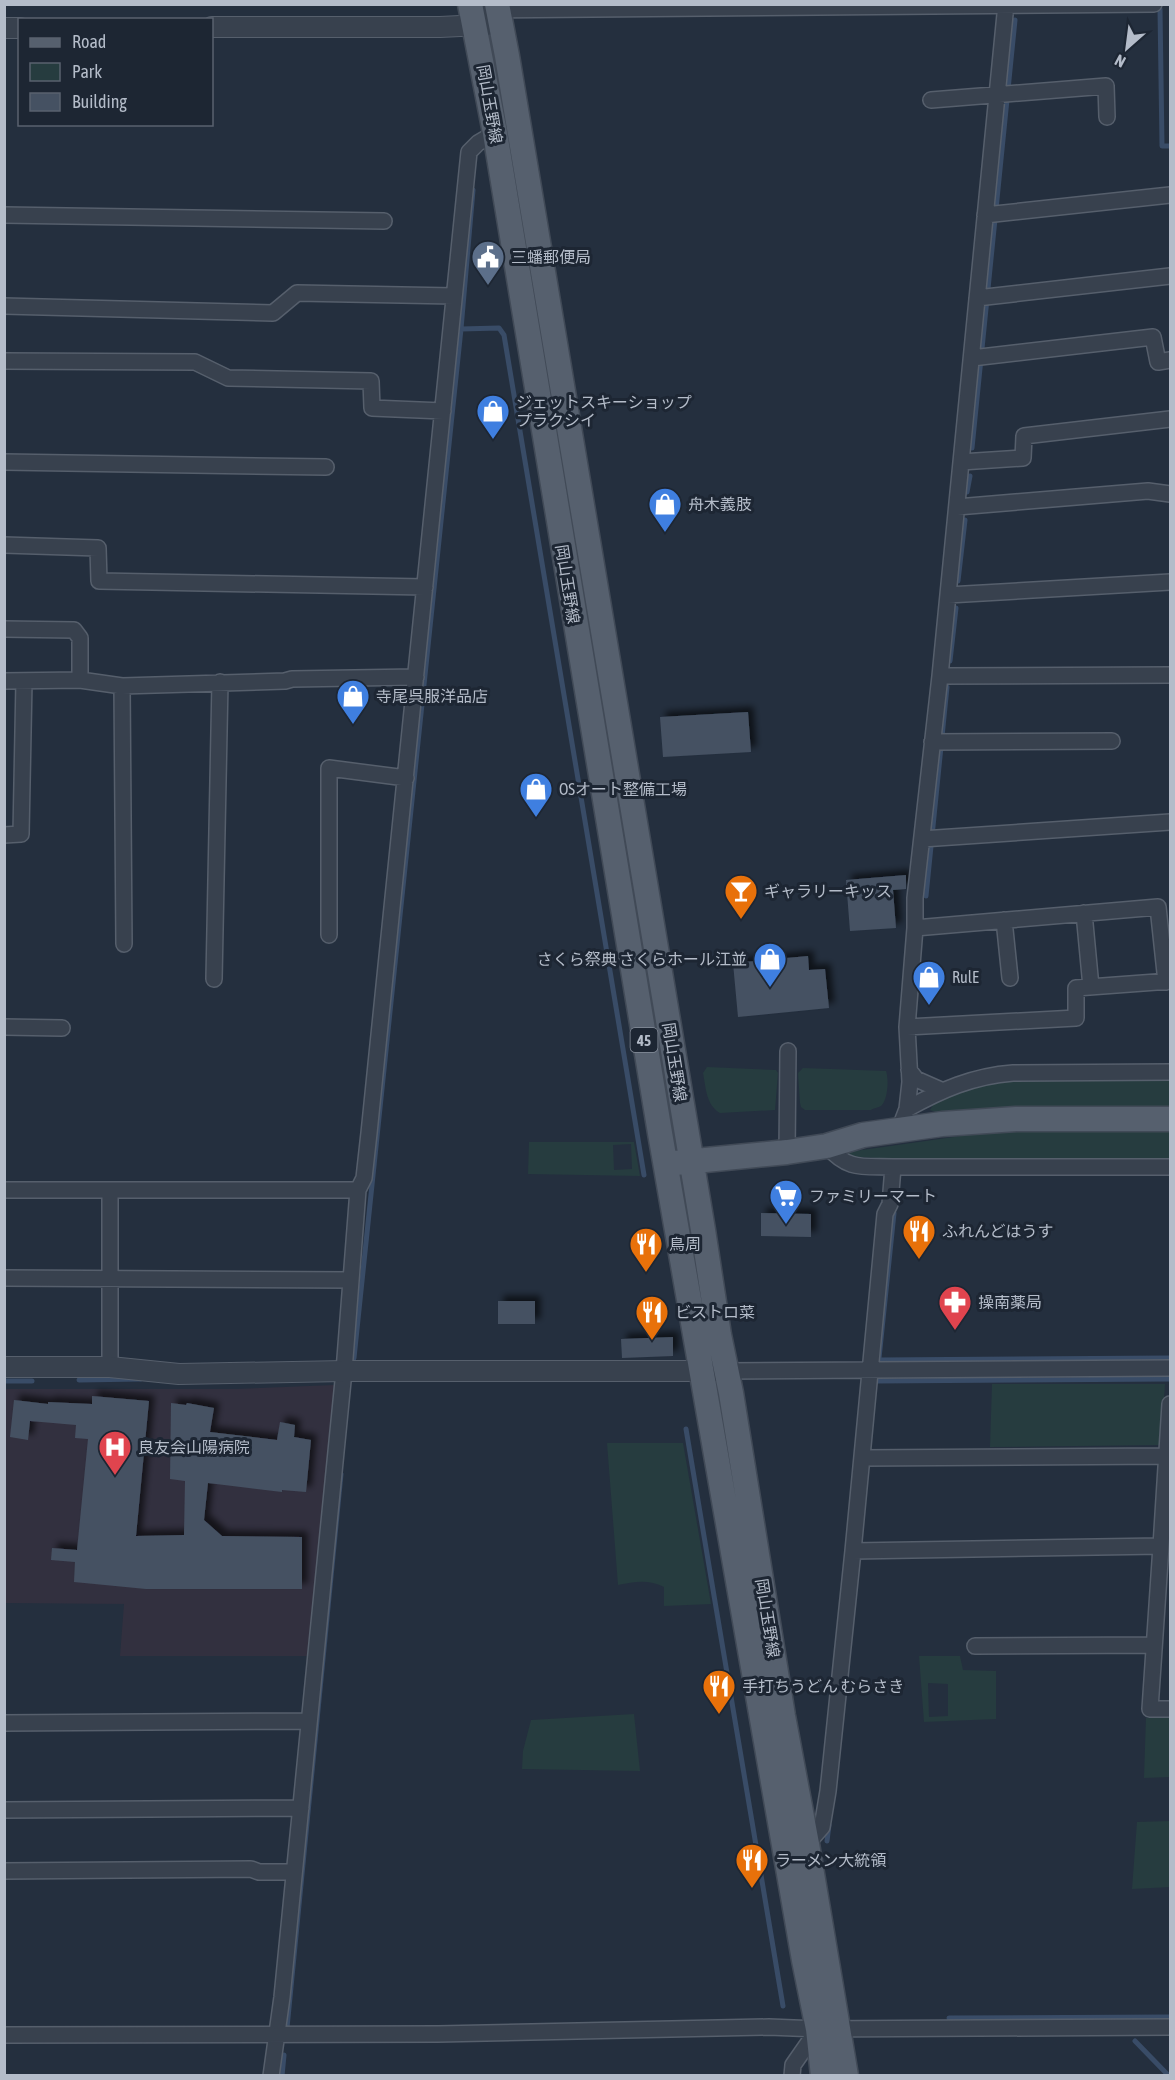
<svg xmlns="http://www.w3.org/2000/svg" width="1175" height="2080" viewBox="0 0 1175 2080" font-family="'Asap Condensed','Noto Sans JP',sans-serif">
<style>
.medical{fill:#32303f}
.green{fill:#263c3f;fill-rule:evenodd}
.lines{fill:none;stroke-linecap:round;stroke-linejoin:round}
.stream{stroke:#394c67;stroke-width:5}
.building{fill:#455162;filter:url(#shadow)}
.minor-casing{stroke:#565f6c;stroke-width:18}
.tertiary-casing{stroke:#565f6c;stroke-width:22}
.primary-casing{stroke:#414a57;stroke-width:27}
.minor{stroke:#38414e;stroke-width:15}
.tertiary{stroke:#38414e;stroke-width:20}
.primary{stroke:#56606e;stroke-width:24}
.labels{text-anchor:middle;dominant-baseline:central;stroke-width:6;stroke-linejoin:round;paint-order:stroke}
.shield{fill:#1d2633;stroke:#878f9c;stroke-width:1.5}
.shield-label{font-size:15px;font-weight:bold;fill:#b4bcc9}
.street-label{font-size:16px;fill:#b4bcc9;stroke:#1d2633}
.poi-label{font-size:16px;fill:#b4bcc9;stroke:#1d2633;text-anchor:start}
</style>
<defs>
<filter id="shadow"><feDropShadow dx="5.5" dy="-5.5" stdDeviation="3" flood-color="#0009"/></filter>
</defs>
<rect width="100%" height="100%" fill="#242f3e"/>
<path class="medical" d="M334,1385L309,1656H120L124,1604L5,1603L4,1389H237Z"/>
<path class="green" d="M707,1067L776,1070L778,1073L775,1110L720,1113C706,1105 706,1088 703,1073Z
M803,1068L886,1071C889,1079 888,1100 881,1106C879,1107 872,1109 871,1110H805L801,1107L800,1103L798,1073Z
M1017,1079H1170V1109L938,1113L930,1110L935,1102L983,1084Z
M1170,1130V1161H970L849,1157L847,1155L848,1152L996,1131Z
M529,1142H634L640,1176L528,1174ZM631,1144L632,1169L614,1170L613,1145Z
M992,1384H1165L1161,1445L990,1447Z
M607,1443H683L711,1604L664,1606V1587C648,1579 635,1582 618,1585Z
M919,1656H960L963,1670L996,1671V1719L924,1722ZM928,1683L948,1684V1716L929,1717Z
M634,1714L640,1771L522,1769L523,1751L531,1720Z
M1170,1717V1777L1144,1778L1146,1718Z
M1170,1821V1887L1132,1889L1137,1822Z"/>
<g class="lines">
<path class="stream" d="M1160,9L1162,146H1170
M461,329L499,328L504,335L644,1175
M972,448L1015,20
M967,492L970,476
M958,581L965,520
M950,661L956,608
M926,896L947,687
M354,1358L461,329L473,190
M879,1360L1170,1358
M878,1368L894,1213
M79,1380L141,1379
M4,1381H32
M876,1381L1170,1379
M686,1429L783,2006
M827,1841L829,1825
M949,2018L1170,2017
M287,2028L341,1474
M1135,2041L1169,2076
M282,2076L284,2055"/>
</g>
<path class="building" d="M748,712L751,752L663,757L660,717Z
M906,875V889L893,890L896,928L850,931L846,880Z
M808,956L809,970L825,969L829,1008L738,1017L733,963Z
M761,1213L811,1214V1237L761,1236Z
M498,1301H535V1324H498Z
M673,1337V1356L622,1358L621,1339Z
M92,1396L149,1401L136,1536L184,1535L185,1481L170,1479L171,1403L186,1405L187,1403L214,1408L210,1432L277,1440L280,1422L295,1425L294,1437L311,1440L306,1492L282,1490V1492L208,1483L204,1520L222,1536L302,1537V1589H146L74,1582L75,1562L51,1560L52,1548L77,1550L88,1439L75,1438L76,1425L30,1421L28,1440L10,1437L14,1400L48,1404V1402L92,1404Z"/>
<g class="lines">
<defs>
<path id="minor" d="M489,10L1154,4
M931,100L1106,86L1107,117
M4,215L384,221
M985,215L1170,195
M977,298L1170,276
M4,306L273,313L297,293L454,296
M972,358L1153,337L1158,362L1170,360
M4,361L195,362L228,378L371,381L372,408L443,411
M4,462L326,467
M961,462L1023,458L1024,436L1170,419
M957,507L1148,491L1170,494
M4,545L98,548L99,581L425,587
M948,595L1170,582
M4,629L74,630L80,638V680
M940,676L1170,675
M4,681L80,680L122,686L285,681L292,679L416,677
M122,686L124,944
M932,742L1112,741
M4,835L21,834L24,681
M922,839L1170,822
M1084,913L1091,987
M1004,920L1010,978
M915,928L1158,907L1166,982
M329,935V768L406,778
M214,979L220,682
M4,1027L62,1028
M907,1027L1076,1018V988L1170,981
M909,1070L916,1079L941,1090
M907,1109C941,1090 973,1076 1013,1073L1170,1072
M899,1130L907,1109L910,1082L907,1027L915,928V898L940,676L1006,4
M827,1146C848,1171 863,1166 893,1167H1170
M787,1152L788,1051
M4,1190H358
M110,1190V1367
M4,1278L351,1280
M727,1371L1170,1368
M862,1458L1167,1456
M1161,1546L1150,1709H1170
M853,1551L1161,1546L1170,1404
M975,1646L1154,1645
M4,1723L309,1721
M4,1810L301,1808
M807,1844L822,1827L828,1791L853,1551L885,1214L890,1204L893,1167
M4,1871L251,1869L259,1872H294
M4,2035L438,2034L769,2027L818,2029L1170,2027
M271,2076L282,1997L344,1371L358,1190L364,1178L369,1133L469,152L478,143L495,133
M792,2076L793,2065L818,2029"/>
<path id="tertiary" d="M212,27H440L501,24
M4,28H20
M4,1367H110L179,1374L344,1371H715"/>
<path id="primary" d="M470,4L495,133L660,1133L804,1960L818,2029L823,2076
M497,4L507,56L703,1230L719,1335L731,1393L783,1716L807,1844L846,2076
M675,1163L787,1152L827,1146L863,1135L942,1124L1016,1119H1170"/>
</defs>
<use href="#minor" class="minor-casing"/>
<use href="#tertiary" class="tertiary-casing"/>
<use href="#primary" class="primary-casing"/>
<use href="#minor" class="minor"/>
<use href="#tertiary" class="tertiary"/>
<use href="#primary" class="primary"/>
</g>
<defs>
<symbol id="civic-pin" viewBox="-11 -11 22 30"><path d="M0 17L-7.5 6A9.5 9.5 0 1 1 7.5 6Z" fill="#5c6f8a" stroke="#1d2633"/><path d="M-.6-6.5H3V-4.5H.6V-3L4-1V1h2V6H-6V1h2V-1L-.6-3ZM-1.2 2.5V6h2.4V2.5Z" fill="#fff"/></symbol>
<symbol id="shop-pin" viewBox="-11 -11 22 30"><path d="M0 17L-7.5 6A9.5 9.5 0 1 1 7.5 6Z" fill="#3f7fe0" stroke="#1d2633"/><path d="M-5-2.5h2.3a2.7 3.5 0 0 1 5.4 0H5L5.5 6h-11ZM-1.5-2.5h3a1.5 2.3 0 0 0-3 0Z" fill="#fff"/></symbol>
<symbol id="bar-pin" viewBox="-11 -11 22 30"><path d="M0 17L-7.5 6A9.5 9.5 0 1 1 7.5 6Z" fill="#e8710a" stroke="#1d2633"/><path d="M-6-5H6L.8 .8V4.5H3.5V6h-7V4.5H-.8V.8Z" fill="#fff"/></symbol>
<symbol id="supermarket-pin" viewBox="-11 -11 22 30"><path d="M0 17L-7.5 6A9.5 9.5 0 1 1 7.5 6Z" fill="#3f7fe0" stroke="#1d2633"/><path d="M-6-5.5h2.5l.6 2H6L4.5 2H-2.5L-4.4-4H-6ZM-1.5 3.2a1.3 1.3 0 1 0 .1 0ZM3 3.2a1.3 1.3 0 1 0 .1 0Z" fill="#fff"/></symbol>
<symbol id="restaurant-pin" viewBox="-11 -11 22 30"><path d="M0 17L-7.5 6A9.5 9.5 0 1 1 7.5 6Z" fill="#e8710a" stroke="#1d2633"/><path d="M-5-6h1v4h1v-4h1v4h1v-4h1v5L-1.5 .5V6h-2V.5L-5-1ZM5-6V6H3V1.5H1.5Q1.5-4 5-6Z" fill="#fff"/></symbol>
<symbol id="pharmacy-pin" viewBox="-11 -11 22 30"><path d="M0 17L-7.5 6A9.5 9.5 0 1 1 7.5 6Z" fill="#e0444e" stroke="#1d2633"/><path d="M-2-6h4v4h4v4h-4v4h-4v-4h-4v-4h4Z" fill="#fff"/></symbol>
<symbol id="hospital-pin" viewBox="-11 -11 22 30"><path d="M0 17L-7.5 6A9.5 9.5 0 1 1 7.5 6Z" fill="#e0444e" stroke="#1d2633"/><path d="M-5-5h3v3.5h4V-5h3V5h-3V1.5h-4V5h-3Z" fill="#fff"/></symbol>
</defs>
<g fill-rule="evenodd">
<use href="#civic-pin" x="469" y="238" width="38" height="52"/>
<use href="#shop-pin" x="474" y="392" width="38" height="52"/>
<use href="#shop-pin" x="646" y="485" width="38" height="52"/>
<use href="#shop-pin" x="334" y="677" width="38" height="52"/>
<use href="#shop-pin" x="517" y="770" width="38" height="52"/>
<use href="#bar-pin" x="722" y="872" width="38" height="52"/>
<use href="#shop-pin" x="751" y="940" width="38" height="52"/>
<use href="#shop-pin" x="910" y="958" width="38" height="52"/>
<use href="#supermarket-pin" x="767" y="1177" width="38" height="52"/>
<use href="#restaurant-pin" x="900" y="1212" width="38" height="52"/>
<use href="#restaurant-pin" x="627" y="1225" width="38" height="52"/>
<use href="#pharmacy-pin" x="936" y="1283" width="38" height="52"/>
<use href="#restaurant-pin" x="633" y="1293" width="38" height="52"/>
<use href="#hospital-pin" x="96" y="1428" width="38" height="52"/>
<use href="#restaurant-pin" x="700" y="1667" width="38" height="52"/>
<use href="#restaurant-pin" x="733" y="1841" width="38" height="52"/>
</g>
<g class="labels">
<rect class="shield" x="630.5" y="1028" width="27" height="24" rx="4.5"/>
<g class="shield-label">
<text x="644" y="1040">45</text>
</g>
<g class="street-label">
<text transform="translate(490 104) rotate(80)">岡山玉野線</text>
<text transform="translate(568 584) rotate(81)">岡山玉野線</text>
<text transform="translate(675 1062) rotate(81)">岡山玉野線</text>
<text transform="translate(768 1618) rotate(81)">岡山玉野線</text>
</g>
<g class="poi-label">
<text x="511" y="257">三蟠郵便局</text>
<text x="516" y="402">ジェットスキーショップ<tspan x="516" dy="18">プラクシイ</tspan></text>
<text x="688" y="504">舟木義肢</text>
<text x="376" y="696">寺尾呉服洋品店</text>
<text x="559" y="789">OSオート整備工場</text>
<text x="764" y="891">ギャラリーキッス</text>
<text x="747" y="959" text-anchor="end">さくら祭典 さくらホール江並</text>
<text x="952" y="977">RulE</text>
<text x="809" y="1196">ファミリーマート</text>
<text x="942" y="1231">ふれんどはうす</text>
<text x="669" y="1244">鳥周</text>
<text x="978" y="1302">操南薬局</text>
<text x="675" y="1312">ビストロ菜</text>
<text x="138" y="1447">良友会山陽病院</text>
<text x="742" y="1686">手打ちうどん むらさき</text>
<text x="775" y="1860">ラーメン大統領</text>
</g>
</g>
<rect width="1175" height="2080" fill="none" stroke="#b4bcc9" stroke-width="12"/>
<rect x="18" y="18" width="195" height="108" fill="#1d2633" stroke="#59626f" stroke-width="1.5"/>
<rect x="30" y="38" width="30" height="9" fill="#56606e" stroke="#59626f" stroke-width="1.5"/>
<text x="72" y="48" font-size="18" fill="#b4bcc9">Road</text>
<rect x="30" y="63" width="30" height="18" fill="#263c3f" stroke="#59626f" stroke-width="1.5"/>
<text x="72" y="78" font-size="18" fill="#b4bcc9">Park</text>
<rect x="30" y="93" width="30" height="18" fill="#455162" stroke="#59626f" stroke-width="1.5"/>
<text x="72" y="108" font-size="18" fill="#b4bcc9">Building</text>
<g transform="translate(1127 48) rotate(208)" stroke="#1d2633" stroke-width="4.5" paint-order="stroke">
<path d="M0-4.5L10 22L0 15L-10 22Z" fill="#b4bcc9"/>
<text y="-9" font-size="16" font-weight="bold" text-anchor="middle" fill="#b4bcc9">N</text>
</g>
</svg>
